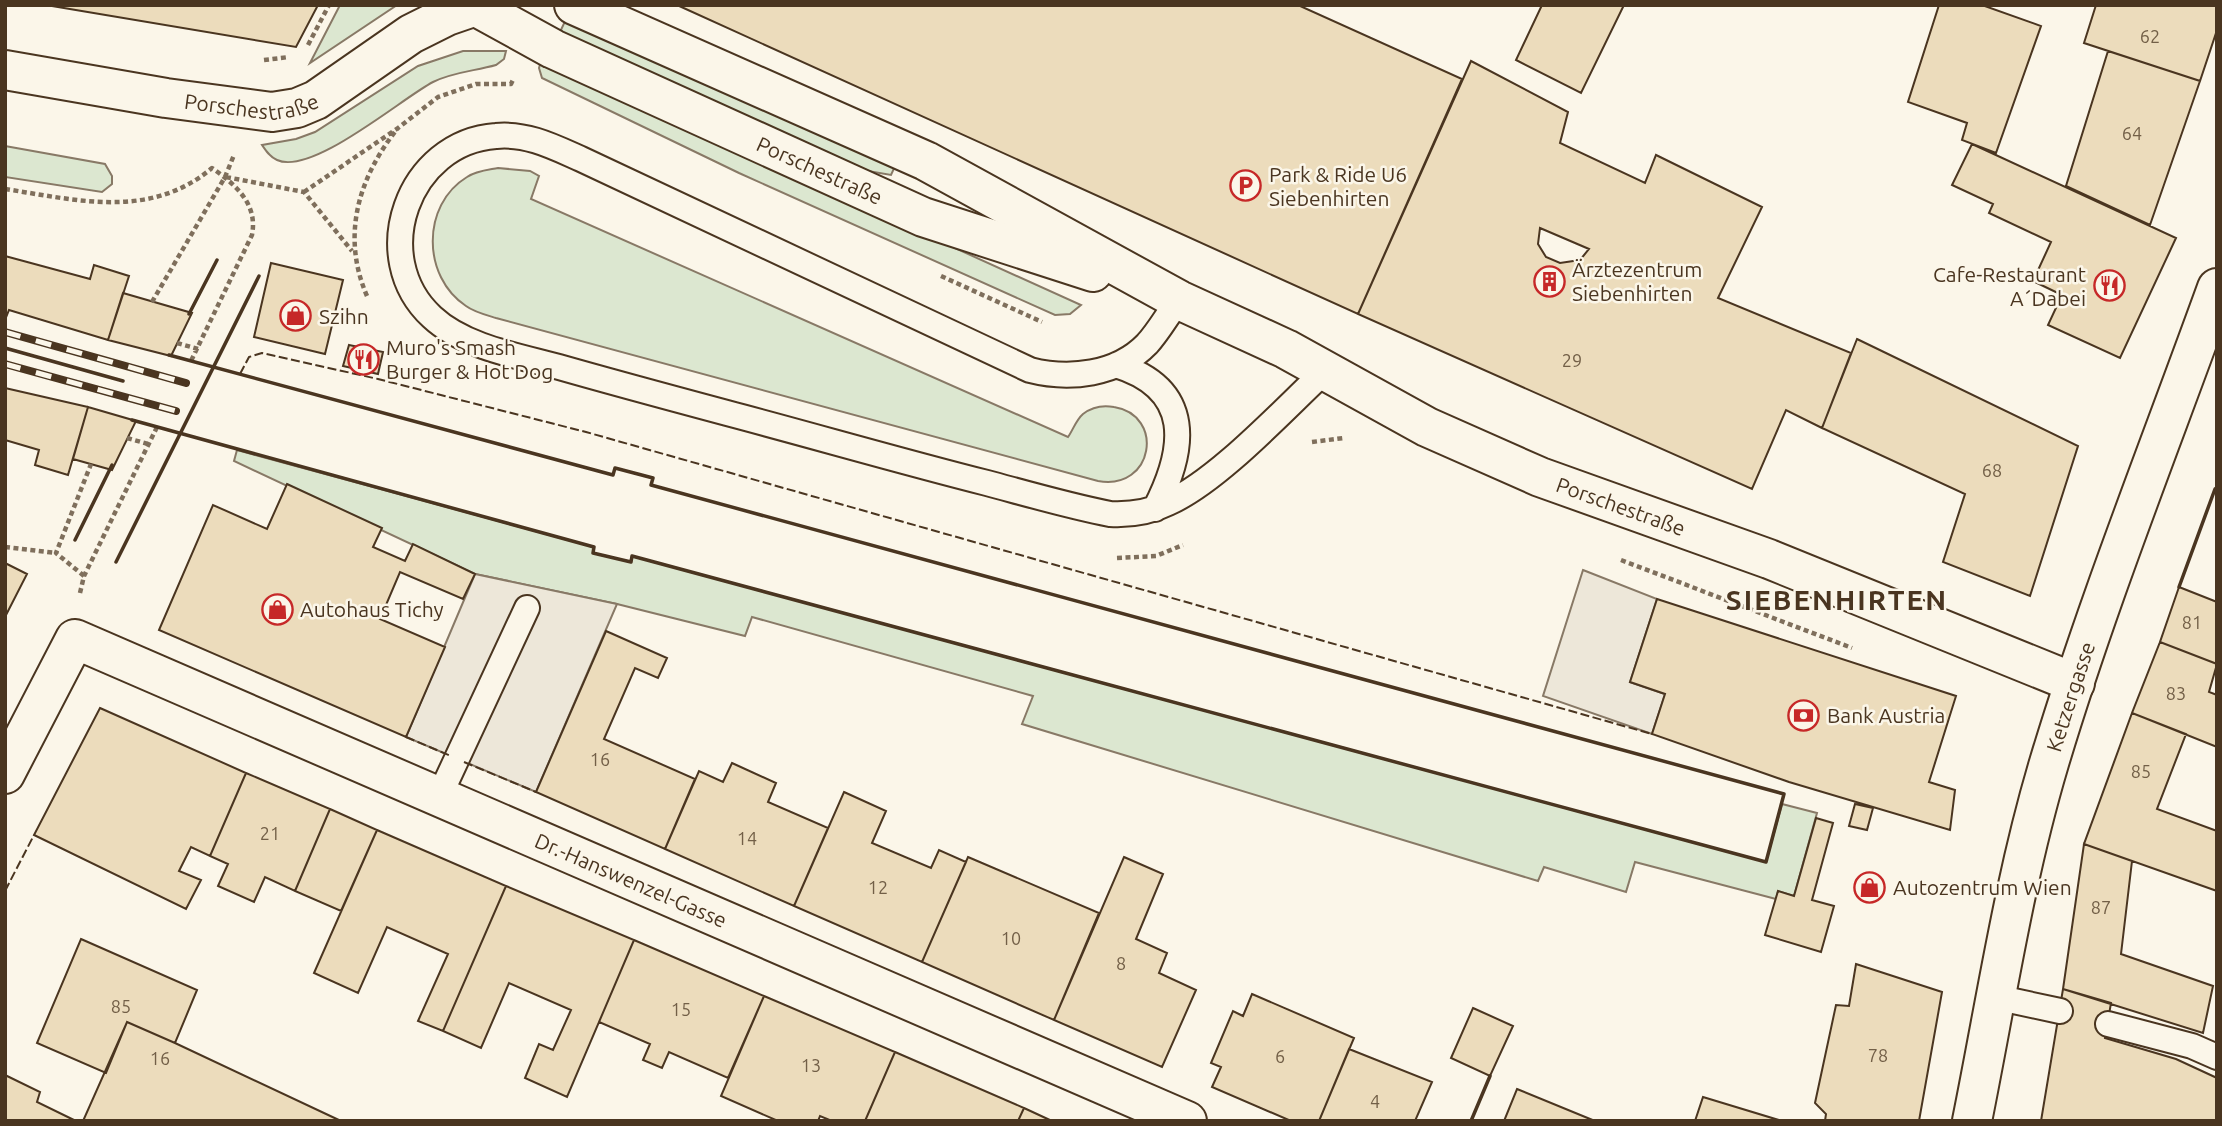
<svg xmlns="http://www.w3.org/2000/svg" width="2222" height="1126" viewBox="0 0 2222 1126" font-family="Ubuntu,sans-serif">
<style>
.green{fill:#dce7d0;stroke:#887966;stroke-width:2}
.parking{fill:#ede7d9;stroke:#887966;stroke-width:2}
.building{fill:#ecdcbc;stroke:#4a3520;stroke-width:2;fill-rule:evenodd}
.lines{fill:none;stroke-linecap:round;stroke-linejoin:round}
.lane-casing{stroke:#4a3520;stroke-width:28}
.street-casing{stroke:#4a3520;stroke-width:42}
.secondary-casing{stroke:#4a3520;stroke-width:42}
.path{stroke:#7f6f5c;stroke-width:4.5;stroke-dasharray:5 3.5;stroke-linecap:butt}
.lane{stroke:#fbf6e9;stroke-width:24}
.street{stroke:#fbf6e9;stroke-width:38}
.secondary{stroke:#fbf6e9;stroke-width:38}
.rail-casing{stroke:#4a3520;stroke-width:8}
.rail{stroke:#fbf6e9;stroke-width:5;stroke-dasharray:16;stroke-linecap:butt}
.fence{stroke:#4a3520;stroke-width:2;stroke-dasharray:9 3.5;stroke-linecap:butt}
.wall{stroke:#4a3520;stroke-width:3.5}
.labels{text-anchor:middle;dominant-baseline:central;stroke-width:5;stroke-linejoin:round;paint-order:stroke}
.number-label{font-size:18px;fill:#725f47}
.street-label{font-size:21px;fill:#4a3520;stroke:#fbf6e9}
.poi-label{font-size:21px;fill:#4a3520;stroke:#fbf6e9;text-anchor:start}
.district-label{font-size:28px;font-weight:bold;letter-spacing:2px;fill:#4a3520;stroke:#fbf6e9}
</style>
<rect width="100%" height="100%" fill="#fbf6e9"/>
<path class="green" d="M340,5H397L310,63Z
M568,15L897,162L891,175L868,171L559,34Z
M463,51H506L504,59L496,65C475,71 453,72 433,82C402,98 312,176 277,160C270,157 266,151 262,145L296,139L315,132L418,66Z
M541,61L1081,305L1070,314L1055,315L739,173L542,78L539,68Z
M5,146L105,164L112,176V184L102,192L5,177Z
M498,168L530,171L539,176L531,199L1068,437C1073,430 1076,420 1083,414C1092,407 1103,405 1114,407C1165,415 1154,491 1098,481L496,318C486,315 474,312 466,306C422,277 421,205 467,177C476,171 488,170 498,168Z
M237,450L594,547L593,553L631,562L632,556L1766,862L1782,804L1817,813L1794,896L1778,891L1776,899L1635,862L1626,892L1544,867L1538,881L1022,724L1033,696L752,617L745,636L617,604L475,574L234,461Z"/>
<path class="parking" d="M1583,570L1657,599L1630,682L1665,694L1652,734L1543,696Z
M475,574L617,604L536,792L406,737Z"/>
<path class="building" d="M46,5H318L296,47Z
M677,5H1298L1462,79L1358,314Z
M1542,5H1624L1581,93L1516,60Z
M1939,5H1982L2041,26L1996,153L1962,140L1967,123L1908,102Z
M2096,5H2217V30L2200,81L2084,43Z
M2108,51L2200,81L2150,225L2066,186Z
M1471,61L1568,112L1560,143L1645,183L1656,155L1762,207L1718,298L1851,353L1822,428L1786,410L1752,489L1358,314ZM1540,228L1589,249L1580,260L1560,263L1546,257L1538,244Z
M1972,144L2176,238L2120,358L2048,325L2062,295L2033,281L2051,242L1989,213L1993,204L1952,185Z
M5,256L90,279L94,265L129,276L108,340L9,310L5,320Z
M271,263L343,280L325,354L254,337Z
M123,293L192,313L171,356L108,340Z
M1857,339L2078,446L2030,596L1943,562L1965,494L1822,428Z
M349,345L383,352L378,374L343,366Z
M5,388L88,407L68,475L35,465L39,450L5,440Z
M88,407L136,421L112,470L73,459Z
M287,484L382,528L373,547L405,561L413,544L475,574L463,599L400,572L380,619L445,647L406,737L159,630L213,505L267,529Z
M5,563L27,574L5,617Z
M2179,587L2217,602V664L2160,642Z
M1657,599L1956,696L1929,782L1955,790L1950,830L1789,782L1652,734L1665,694L1630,682Z
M606,631L667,658L658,678L635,668L604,739L695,779L665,849L536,792Z
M2160,642L2217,664L2209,692L2217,695V747L2132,713Z
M100,708L246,773L210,856L191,847L179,871L201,880L186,909L34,835Z
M2132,713L2186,734L2157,809L2217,831V891L2084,844Z
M732,763L776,783L768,802L828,828L794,906L665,849L699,771L723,782Z
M246,773L330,809L295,891L265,877L254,902L218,886L228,864L210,856Z
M844,792L886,811L872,843L931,868L939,850L966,862L922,962L794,906Z
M1855,804L1873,808L1867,830L1849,826Z
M330,809L377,830L341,911L295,891Z
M1816,818L1833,823L1812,900L1834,906L1821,952L1765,935L1778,891L1794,896Z
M377,830L506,886L443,1031L418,1021L448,954L387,927L358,993L314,973Z
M2084,844L2132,861L2121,954L2213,986L2203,1033L2063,989Z
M968,857L1099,913L1054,1020L922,962Z
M1124,857L1163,874L1136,939L1167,953L1159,973L1196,990L1162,1067L1054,1020Z
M506,886L634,940L567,1097L525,1078L539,1044L553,1050L571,1010L509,983L481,1048L443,1031Z
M81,939L197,990L175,1043L127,1022L106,1073L37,1043Z
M634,940L764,996L728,1078L669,1052L662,1068L643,1060L650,1044L599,1022Z
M1856,964L1942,992L1919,1121H1825L1826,1114L1815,1103L1836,1005L1849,1006Z
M2063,989L2111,1003L2105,1038L2176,1059L2217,1078V1121H2041Z
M1252,994L1354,1038L1319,1121H1291L1212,1087L1221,1067L1211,1063L1233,1011L1243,1016Z
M764,996L895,1052L865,1121H832L820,1116L818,1121H778L721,1096Z
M1473,1008L1513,1026L1490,1076L1451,1058Z
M127,1022L175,1043L341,1121H83Z
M1349,1049L1432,1082L1415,1121H1319Z
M895,1052L1024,1108L1018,1121H865Z
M5,1075L40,1092L37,1102L76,1121H5Z
M1517,1089L1595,1121H1504Z
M1703,1097L1782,1121H1695Z
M1024,1108L1052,1121H1018Z"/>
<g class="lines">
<defs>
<path id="lane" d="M1179,300C1168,314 1159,331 1147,344C1117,375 1069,380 1030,370L581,159C554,147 527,133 496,136C408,142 367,257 432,317C464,347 518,356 559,367C615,383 671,398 727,413C814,436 900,461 987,483C1028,494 1069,506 1110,514C1130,515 1150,512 1168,503C1218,481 1284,409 1326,370
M1116,365C1194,389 1186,449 1155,509
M439,797L527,608
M1995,997L2060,1011
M2108,1024L2192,1046L2217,1057"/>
<g id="street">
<path id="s1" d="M574,5L926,161L1179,300L1286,349L1427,427L1540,477L1769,559L2075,683"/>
<path id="s2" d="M475,6L553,49L923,217L1093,272"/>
<path id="s3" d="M5,70L166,98L272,112L297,108L316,100L411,34L447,16L479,5"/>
<path id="s4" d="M5,774L75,639L1187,1121"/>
</g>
<g id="secondary">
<path id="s5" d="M1972,1121C1996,1002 2014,880 2049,763C2097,603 2160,446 2217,288"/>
</g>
</defs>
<use href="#lane" class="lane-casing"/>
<use href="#street" class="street-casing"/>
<use href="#secondary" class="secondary-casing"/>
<path class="path" d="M308,45L329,5
M264,60L289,57
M226,177L304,192L352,251
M5,189C77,200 150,220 212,168C236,185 258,204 252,235L191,361
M304,192L398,128L438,97L476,84H511L513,80
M941,276L1042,322
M367,296C341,236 358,178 398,128
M152,302L225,177L234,155
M177,343L198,349
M127,438L148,444
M1312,442L1344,438
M5,547L56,553
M1117,558L1156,556L1183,545
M1621,560L1852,648
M84,576L56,553L91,464
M80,593L84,576L157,427"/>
<use href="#lane" class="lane"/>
<use href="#street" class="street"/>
<use href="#secondary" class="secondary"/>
<defs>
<path id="rail" d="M5,332L186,383
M5,364L176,411"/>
</defs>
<use href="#rail" class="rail-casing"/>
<use href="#rail" class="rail"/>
<path class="fence" d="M240,374L249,357L262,353L378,379L586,432L1652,734
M2215,489L2217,485
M406,737L451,756
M464,762L536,792
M5,891L34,835"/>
<path class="wall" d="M189,314L217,260
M5,348L123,381
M132,420L594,547L593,553L631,562L632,556L1766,862L1784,794L651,485L653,478L615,468L613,475L169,355
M75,540L112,465
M116,562L259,276
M2179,587L2215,489
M1471,1121L1490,1076"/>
</g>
<defs>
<symbol id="parking-ring" viewBox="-11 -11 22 22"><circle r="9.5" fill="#fbf6e9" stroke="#c62828" stroke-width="1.5"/><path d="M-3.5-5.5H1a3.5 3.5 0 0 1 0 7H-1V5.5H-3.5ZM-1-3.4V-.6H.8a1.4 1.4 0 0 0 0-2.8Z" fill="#c62828"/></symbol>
<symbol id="building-ring" viewBox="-11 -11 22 22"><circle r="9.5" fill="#fbf6e9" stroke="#c62828" stroke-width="1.5"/><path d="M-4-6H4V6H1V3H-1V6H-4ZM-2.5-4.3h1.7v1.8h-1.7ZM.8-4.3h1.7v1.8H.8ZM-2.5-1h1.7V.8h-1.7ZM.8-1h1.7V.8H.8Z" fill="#c62828"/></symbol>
<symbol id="restaurant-ring" viewBox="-11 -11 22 22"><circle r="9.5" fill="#fbf6e9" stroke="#c62828" stroke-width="1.5"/><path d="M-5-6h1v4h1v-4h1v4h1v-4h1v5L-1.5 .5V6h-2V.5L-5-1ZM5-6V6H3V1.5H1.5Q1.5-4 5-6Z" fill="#c62828"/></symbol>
<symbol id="shop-ring" viewBox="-11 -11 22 22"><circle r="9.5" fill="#fbf6e9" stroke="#c62828" stroke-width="1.5"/><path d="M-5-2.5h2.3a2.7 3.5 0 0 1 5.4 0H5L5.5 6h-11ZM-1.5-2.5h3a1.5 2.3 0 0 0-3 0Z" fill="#c62828"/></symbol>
<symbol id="bank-ring" viewBox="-11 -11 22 22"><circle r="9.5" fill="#fbf6e9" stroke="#c62828" stroke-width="1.5"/><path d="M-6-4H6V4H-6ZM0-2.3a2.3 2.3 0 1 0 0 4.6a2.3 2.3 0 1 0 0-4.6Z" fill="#c62828"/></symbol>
</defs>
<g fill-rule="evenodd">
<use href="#parking-ring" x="1228" y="168" width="35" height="35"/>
<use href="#building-ring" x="1532" y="264" width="35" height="35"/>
<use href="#restaurant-ring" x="2092" y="268" width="35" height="35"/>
<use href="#shop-ring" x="278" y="298" width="35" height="35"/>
<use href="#restaurant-ring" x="346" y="342" width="35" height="35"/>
<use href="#shop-ring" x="260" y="592" width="35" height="35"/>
<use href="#bank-ring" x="1786" y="698" width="35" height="35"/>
<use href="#shop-ring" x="1852" y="870" width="35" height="35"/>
</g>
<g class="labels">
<g class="number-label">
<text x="2150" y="36">62</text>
<text x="2132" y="133">64</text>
<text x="1572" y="360">29</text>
<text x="1992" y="470">68</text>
<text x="2192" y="622">81</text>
<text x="2176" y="693">83</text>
<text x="600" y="759">16</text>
<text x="2141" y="771">85</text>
<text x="270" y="833">21</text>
<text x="747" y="838">14</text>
<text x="878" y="887">12</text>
<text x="2101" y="907">87</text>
<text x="1011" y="938">10</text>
<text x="1121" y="963">8</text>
<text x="121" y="1006">85</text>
<text x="681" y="1009">15</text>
<text x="1878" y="1055">78</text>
<text x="1280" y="1056">6</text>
<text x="160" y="1058">16</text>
<text x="811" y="1065">13</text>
<text x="1375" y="1101">4</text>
</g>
<g class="street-label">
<text stroke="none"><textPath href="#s3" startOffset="250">Porschestraße</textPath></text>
<text stroke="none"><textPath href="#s2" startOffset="382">Porschestraße</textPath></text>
<text stroke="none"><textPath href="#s1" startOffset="1162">Porschestraße</textPath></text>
<text stroke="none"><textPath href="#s5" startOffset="436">Ketzergasse</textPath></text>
<text stroke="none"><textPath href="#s4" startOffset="758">Dr.-Hanswenzel-Gasse</textPath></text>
</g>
<g class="poi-label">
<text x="1269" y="174">Park &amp; Ride U6<tspan x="1269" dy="24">Siebenhirten</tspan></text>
<text x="1572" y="269">Ärztezentrum<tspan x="1572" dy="24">Siebenhirten</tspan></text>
<text x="2086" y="274" text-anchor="end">Cafe-Restaurant<tspan x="2086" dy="24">A´Dabei</tspan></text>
<text x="319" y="316">Szihn</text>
<text x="386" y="347">Muro's Smash<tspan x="386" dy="24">Burger &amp; Hot Dog</tspan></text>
<text x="300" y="609">Autohaus Tichy</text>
<text x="1827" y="715">Bank Austria</text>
<text x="1893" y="887">Autozentrum Wien</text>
</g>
<g class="district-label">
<text x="1837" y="599">SIEBENHIRTEN</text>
</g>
</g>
<rect width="2222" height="1126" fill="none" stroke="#4a3520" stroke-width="14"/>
</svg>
